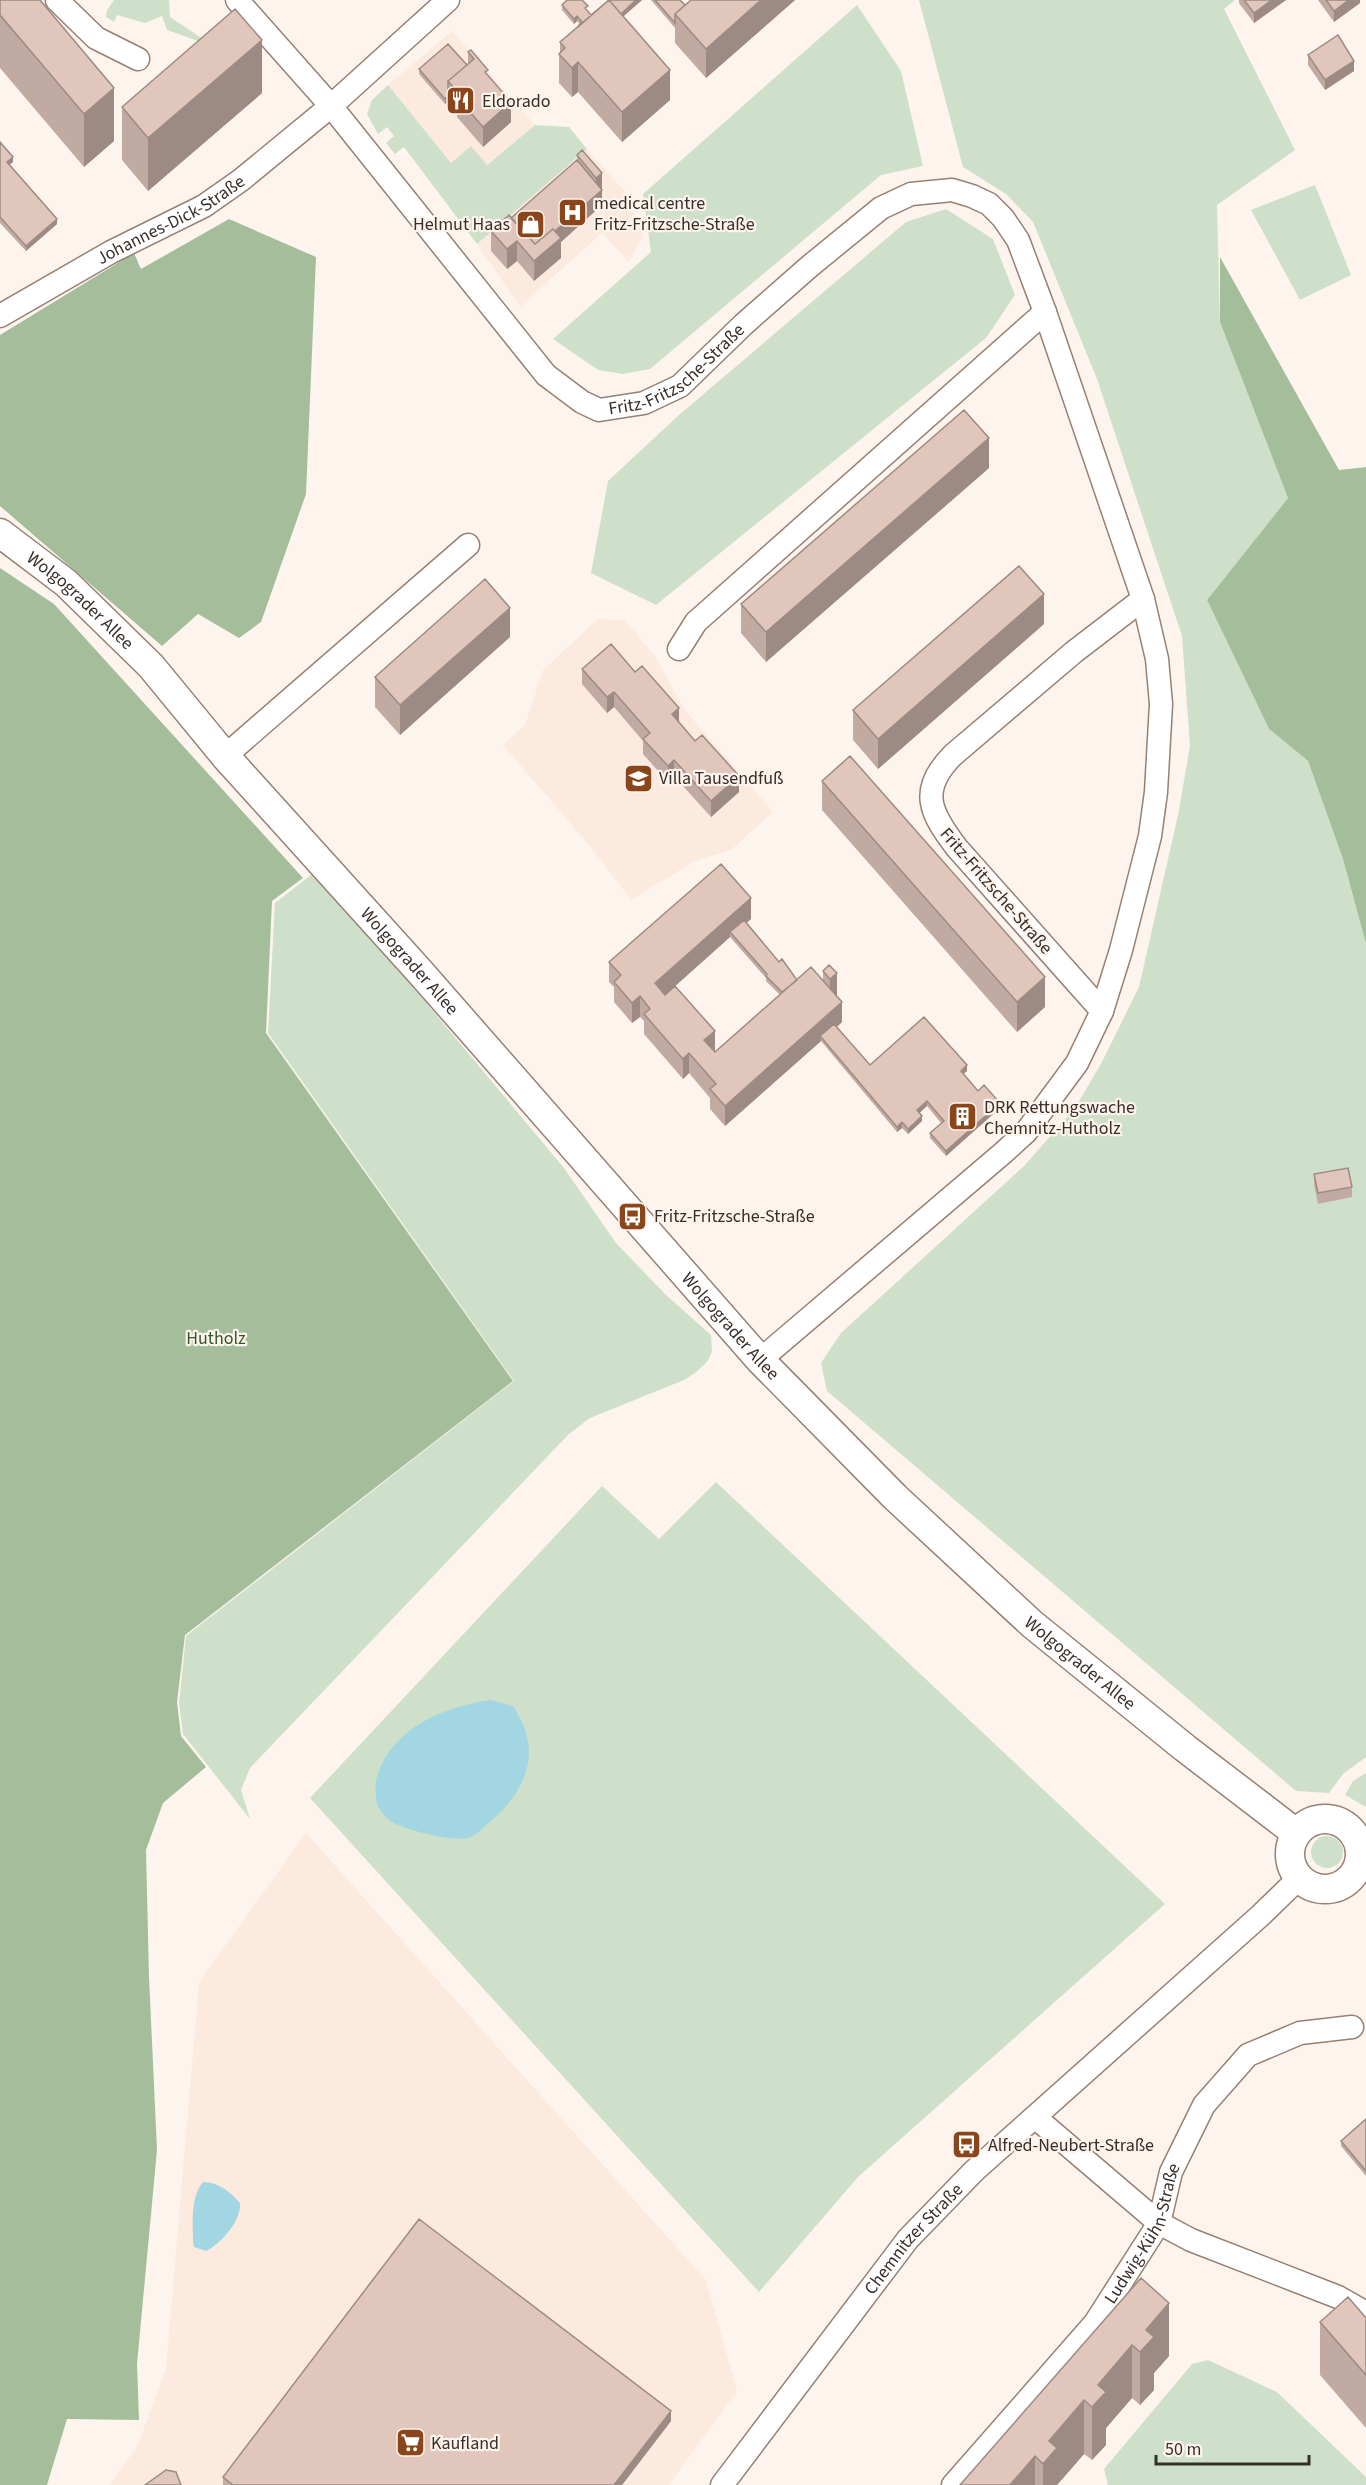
<svg xmlns="http://www.w3.org/2000/svg" width="1366" height="2485" viewBox="0 0 1366 2485" font-family="'Source Sans 3',sans-serif">
<style>
.built{fill:#fdeade}
.green{fill:#cee0c9}
.forest{fill:#a4be9b}
.water{fill:#a2d6e2}
.lines{fill:none;stroke-linecap:round;stroke-linejoin:round}
.minor-casing{stroke:#968173;stroke-width:25}
.major-casing{stroke:#968173;stroke-width:31}
.minor{stroke:#fff;stroke-width:22}
.major{stroke:#fff;stroke-width:28}
.wall{fill:#c1aaa1;fill-rule:evenodd}
.shaded-wall{fill:#9d8b83}
.building{fill:#e0c6bb;stroke:#9d8b83;stroke-width:1.5}
.labels{text-anchor:middle;dominant-baseline:central;stroke-width:4.5;stroke-linejoin:round;paint-order:stroke}
.poi-label{font-size:18px;fill:#382e29;stroke:#fef4ee;text-anchor:start}
.street-label{font-size:18px;fill:#382e29;stroke:#fef4ee}
.park-label{font-size:18px;fill:#325625;stroke:#fef4ee}
</style>
<rect width="100%" height="100%" fill="#fef4ee"/>
<path class="built" d="M452,31L535,125L486,165L451,163L388,85Z
M587,149L625,192L643,236L629,262L602,233L520,307L477,244Z
M598,619L625,620L654,655L685,710L773,812L731,850L695,861L631,900L589,845L503,745L525,725L543,670Z
M306,1833L706,2280L737,2391L669,2485H109L137,2447L166,2369L199,1982Z"/>
<path class="green" d="M114,0H169L170,17L203,39L197,49L198,41L167,30L162,16L145,23L117,15L114,22L106,17L107,10Z
M919,0H1235L1224,9L1295,150L1217,205L1220,322L1288,498L1207,600L1269,729L1308,761L1343,859L1366,944V1757L1343,1774L1329,1793L1296,1791L827,1391L821,1363L841,1333L1024,1166L1075,1108L1102,1062L1139,987L1178,815L1190,746L1182,636L1097,379L1033,222L1006,194L963,167Z
M857,5L901,71L923,166L881,175L650,369L623,374L598,370L553,339L651,252L643,194Z
M388,85L451,163L471,146L487,165L535,125L569,127L587,149L477,244L404,147L395,154L386,143L394,136L387,127L378,134L367,114L372,100Z
M1315,185L1351,275L1300,300L1251,210Z
M946,209L993,239L1015,295L986,338L656,605L591,573L608,481L680,414L906,222Z
M316,871L564,1168L616,1243L666,1295L711,1335L712,1352L707,1362L695,1373L684,1380L590,1418L569,1434L250,1768L241,1790L250,1819L183,1734L179,1703L186,1636L514,1381L268,1033L275,903Z
M716,1482L1165,1904L858,2177L759,2292L310,1798L602,1486L659,1539Z
M1366,1773V1807L1345,1795L1353,1781Z
M1311 1852a16 16 0 1 1 32 0a16 16 0 1 1-32 0Z
M1208,2360L1277,2392L1366,2477V2485H1108L1104,2469L1192,2364Z"/>
<path class="forest" d="M229,219L316,257L306,494L261,622L239,638L198,614L162,646L0,506V335L134,253L141,269Z
M1220,257L1339,470L1366,467V944L1343,859L1308,761L1269,729L1207,600L1288,498L1220,322Z
M0,568L54,604L303,878L272,901L266,1033L513,1381L185,1635L177,1702L181,1736L206,1767L163,1803L146,1850L149,1977L157,2150L137,2364L139,2420L67,2419L47,2485H0Z"/>
<path class="water" d="M491,1700L513,1706C543,1750 528,1789 490,1822C484,1827 475,1836 468,1838C454,1842 405,1830 392,1822C386,1819 381,1811 377,1805C376,1797 374,1786 377,1777C391,1728 445,1706 491,1700Z
M203,2182C219,2182 230,2192 240,2203C242,2220 220,2245 206,2251L194,2247L193,2242C193,2224 190,2197 203,2182Z"/>
<g class="lines">
<defs>
<g id="minor">
<path d="M57,0L96,38L138,59"/>
<path id="s1" d="M237,0L331,106L546,375L582,402L599,410L644,403L680,386L744,324L810,266L881,208L911,194L952,190L972,196L989,204L1003,218L1018,240L1045,312L1143,599L1157,659L1161,704L1156,792L1150,836L1121,950L1102,1011L1077,1063L1026,1132L1003,1153L760,1360"/>
<path id="s2" d="M0,316L111,252L204,206L241,180L331,106L448,0"/>
<path d="M679,649L696,622L1045,312"/>
<path d="M225,756L468,545"/>
<path d="M1102,1011L957,848C930,813 918,790 953,755L1074,652L1143,599"/>
<path d="M1036,2118L1159,2223L1191,2240L1338,2297L1366,2313"/>
<path id="s3" d="M722,2485L908,2239L974,2171L1261,1915L1299,1878"/>
<path id="s4" d="M953,2485L1095,2323L1159,2223L1171,2172L1204,2105L1248,2055L1300,2033L1352,2027"/>
</g>
<g id="major">
<path id="s5" d="M0,533L66,583L151,666L225,756L421,973L760,1360L895,1497L1032,1624L1185,1748L1296,1833"/>
<circle cx="1325" cy="1854" r="35"/>
</g>
</defs>
<use href="#minor" class="minor-casing"/>
<use href="#major" class="major-casing"/>
<use href="#minor" class="minor"/>
<use href="#major" class="major"/>
</g>
<path class="wall" d="M0,0L114,141L84,167L0,68Z
M608,0H642L623,16L670,100L622,142L578,92L572,97L559,83V54L560,53V42L580,24L577,21L574,24L562,10V5L588,11L591,15Z
M651,0H680L685,5L795,0L706,78L675,43V28Z
M1239,0H1286L1254,23L1239,3Z
M1318,0H1360V3L1334,22Z
M468,52L488,75L511,122L483,147L457,117V112L448,102L445,104L419,74V69L467,65L468,64Z
M1308,55L1354,71L1325,90L1308,65Z
M262,93L148,191L122,160V107Z
M0,142L13,162L9,165L57,224L26,251L0,223Z
M577,155L602,173V205L561,242V258L534,281L517,261L507,269L491,251V231L511,218L577,160Z
M989,468L766,662L741,633V604Z
M1044,624L878,769L853,740V710Z
M510,637L400,735L375,707V677Z
M582,669L679,722L739,792L711,817L674,776L668,782L643,754V741L614,707L607,713L582,684Z
M822,781L1045,1007L1017,1032L822,810Z
M751,919L746,923L779,962L797,980H823V971L829,965L842,1022L837,1027L870,1065L967,1071L963,1074L978,1091L1000,1108L946,1156L930,1138V1133L941,1123L927,1106L919,1113L922,1121L908,1134L902,1128L897,1132L821,1041L725,1126L710,1109V1098L689,1073L683,1079L644,1034V1021L640,1017L632,1023L614,1002V987L609,982V962ZM730,937L766,978V981L780,995L715,1052L665,995Z
M1314,1174L1352,1187V1197L1318,1204L1314,1184Z
M1366,2119V2176L1341,2146V2141Z
M1141,2278L1169,2356L1154,2373V2390L1140,2405L1132,2398L1106,2428V2445L1092,2460L1084,2454L1057,2485H960Z
M1366,2318V2428L1320,2375V2322Z
M671,2421L622,2485H223V2477Z"/>
<path class="shaded-wall" d="M636,0H642L591,45V40Z
M761,0H795L706,78V49Z
M1272,0H1286L1254,23V13Z
M1349,0H1360V3L1334,22V11Z
M577,16V21L574,24V19Z
M262,40V93L148,191V138Z
M1354,61V71L1325,90V80Z
M578,62V92L572,97V68Z
M670,70V100L622,142V112Z
M114,88V141L84,167V114Z
M448,96V102L445,104V99Z
M511,102V122L483,147V127Z
M13,157V162L7,167V162Z
M602,173V205L561,242V258L534,281L535,249L596,195V178Z
M57,219V224L26,251V246Z
M517,241V261L507,269V249Z
M989,438V468L766,662V632Z
M1044,594V624L878,769V739Z
M510,608V637L400,735V705Z
M614,692V707L607,713V697Z
M679,708V723L672,714Z
M674,760V776L668,782V766Z
M739,776V792L711,817V801Z
M751,898V919L733,935L730,932V937L655,1004V983Z
M837,973V1003L830,1008V979Z
M1045,977V1007L1017,1032V1002Z
M640,996V1017L632,1023V1003Z
M842,1002V1022L823,1039L820,1036L821,1041L725,1126V1106Z
M715,1031V1051L704,1060V1040Z
M689,1053V1073L683,1079V1059Z
M967,1065V1071L961,1076V1071Z
M927,1101V1106L917,1115V1110Z
M1000,1103V1108L946,1156V1151Z
M922,1116V1121L908,1134V1129Z
M902,1122V1128L897,1132V1127Z
M1169,2303V2356L1154,2373V2390L1140,2405V2352L1146,2330Z
M1132,2345V2398L1106,2428V2445L1092,2460V2407L1098,2385Z
M1084,2400V2454L1057,2485H1043V2464L1049,2441Z
M671,2411V2421L622,2485H614Z
M1035,2456V2485H1010Z"/>
<path class="building" d="M0,0H40L114,88L84,114L0,15Z
M567,0H582L588,6L585,8L591,15L609,0L579,26V25L582,22L577,16L574,19L562,5Z
M609,0L670,70L622,112L578,62L572,68L559,54L565,48L560,42Z
M609,0H636L621,14Z
M655,0H680L685,5L675,14V23Z
M691,0H761L706,49L675,14Z
M1244,0H1272L1254,13Z
M1326,0H1349L1334,11Z
M235,9L262,40L148,138L122,107Z
M1338,35L1354,61L1325,80L1308,55Z
M448,44L467,65L448,81V96L445,99L419,69Z
M471,50L488,70L485,72L511,102L483,127L457,97L460,95L448,81L474,59L468,52Z
M0,142L13,157L7,162L57,219L26,246L0,217Z
M582,150L602,173L596,178L577,155Z
M577,160L602,190L555,231L553,229L535,244L511,218Z
M509,215L535,244L553,229L561,238L534,261L517,241L507,249L491,231Z
M964,410L989,438L766,632L741,604Z
M1019,566L1044,594L878,739L853,710Z
M485,579L510,608L400,705L375,677Z
M611,644L635,672L642,666L679,708L672,714L695,741L702,735L739,776L711,801L674,760L668,766L643,739L650,733L614,692L607,697L582,669Z
M850,756L1045,977L1017,1002L822,781Z
M721,864L751,898L655,983L665,995L675,986L715,1031L704,1040L715,1052L811,967L842,1002L725,1106L710,1089L716,1084L689,1053L683,1059L644,1014L650,1009L640,996L632,1003L614,982L621,975L609,962Z
M744,920L779,962L782,959L797,980L782,992L766,976L767,974L730,932Z
M829,965L837,973L830,979L823,971Z
M924,1017L967,1065L961,1071L978,1091L984,1085L1000,1103L946,1151L930,1133L944,1121L927,1101L917,1110L922,1116L908,1129L902,1122L897,1127L820,1036L834,1024L870,1065Z
M1348,1168L1352,1187L1318,1193L1314,1174Z
M1366,2119V2171L1341,2141Z
M419,2219L671,2411L614,2485H233L223,2477Z
M1141,2278L1169,2303L1146,2330L1154,2337L1140,2352L1132,2345L1098,2385L1106,2392L1092,2407L1084,2400L1049,2441L1057,2448L1043,2464L1035,2456L1010,2485H960Z
M1348,2297L1366,2318V2375L1320,2322Z
M166,2470L176,2472L181,2485H145Z"/>
<defs>
<symbol id="restaurant-square" viewBox="-11 -11 22 22"><rect x="-9" y="-9" width="18" height="18" rx="4" fill="#8a451b" stroke="#fef4ee"/><path d="M-5-6h1v4h1v-4h1v4h1v-4h1v5L-1.5 .5V6h-2V.5L-5-1ZM5-6V6H3V1.5H1.5Q1.5-4 5-6Z" fill="#fff"/></symbol>
<symbol id="hospital-square" viewBox="-11 -11 22 22"><rect x="-9" y="-9" width="18" height="18" rx="4" fill="#8a451b" stroke="#fef4ee"/><path d="M-5-5h3v3.5h4V-5h3V5h-3V1.5h-4V5h-3Z" fill="#fff"/></symbol>
<symbol id="shop-square" viewBox="-11 -11 22 22"><rect x="-9" y="-9" width="18" height="18" rx="4" fill="#8a451b" stroke="#fef4ee"/><path d="M-5-2.5h2.3a2.7 3.5 0 0 1 5.4 0H5L5.5 6h-11ZM-1.5-2.5h3a1.5 2.3 0 0 0-3 0Z" fill="#fff"/></symbol>
<symbol id="school-square" viewBox="-11 -11 22 22"><rect x="-9" y="-9" width="18" height="18" rx="4" fill="#8a451b" stroke="#fef4ee"/><path d="M0-5L7-2L0 1L-7-2ZM-4 1L0 2.5L4 1V4Q0 6-4 4Z" fill="#fff"/></symbol>
<symbol id="building-square" viewBox="-11 -11 22 22"><rect x="-9" y="-9" width="18" height="18" rx="4" fill="#8a451b" stroke="#fef4ee"/><path d="M-4-6H4V6H1V3H-1V6H-4ZM-2.5-4.3h1.7v1.8h-1.7ZM.8-4.3h1.7v1.8H.8ZM-2.5-1h1.7V.8h-1.7ZM.8-1h1.7V.8H.8Z" fill="#fff"/></symbol>
<symbol id="bus-square" viewBox="-11 -11 22 22"><rect x="-9" y="-9" width="18" height="18" rx="4" fill="#8a451b" stroke="#fef4ee"/><path d="M-5-6H5V4H4V6H2V4H-2V6H-4V4H-5ZM-3.5-4V0h7V-4ZM-3.5 1.2v1.5H-2V1.2ZM2 1.2v1.5H3.5V1.2Z" fill="#fff"/></symbol>
<symbol id="supermarket-square" viewBox="-11 -11 22 22"><rect x="-9" y="-9" width="18" height="18" rx="4" fill="#8a451b" stroke="#fef4ee"/><path d="M-6-5.5h2.5l.6 2H6L4.5 2H-2.5L-4.4-4H-6ZM-1.5 3.2a1.3 1.3 0 1 0 .1 0ZM3 3.2a1.3 1.3 0 1 0 .1 0Z" fill="#fff"/></symbol>
</defs>
<g fill-rule="evenodd">
<use href="#restaurant-square" x="444" y="84" width="33" height="33"/>
<use href="#hospital-square" x="556" y="196" width="33" height="33"/>
<use href="#shop-square" x="514" y="208" width="33" height="33"/>
<use href="#school-square" x="622" y="762" width="33" height="33"/>
<use href="#building-square" x="946" y="1100" width="33" height="33"/>
<use href="#bus-square" x="616" y="1200" width="33" height="33"/>
<use href="#bus-square" x="950" y="2128" width="33" height="33"/>
<use href="#supermarket-square" x="394" y="2426" width="33" height="33"/>
</g>
<g class="labels">
<g class="poi-label">
<text x="482" y="101">Eldorado</text>
<text x="594" y="203">medical centre<tspan x="594" dy="21">Fritz-Fritzsche-Straße</tspan></text>
<text x="510" y="224" text-anchor="end">Helmut Haas</text>
<text x="659" y="778">Villa Tausendfuß</text>
<text x="984" y="1107">DRK Rettungswache<tspan x="984" dy="21">Chemnitz-Hutholz</tspan></text>
<text x="654" y="1216">Fritz-Fritzsche-Straße</text>
<text x="988" y="2145">Alfred-Neubert-Straße</text>
<text x="431" y="2443">Kaufland</text>
</g>
<g class="street-label">
<text stroke="none"><textPath href="#s2" startOffset="196">Johannes-Dick-Straße</textPath></text>
<text stroke="none"><textPath href="#s1" startOffset="640">Fritz-Fritzsche-Straße</textPath></text>
<text stroke="none"><textPath href="#s5" startOffset="105">Wolgograder Allee</textPath></text>
<text transform="translate(996 891) rotate(49)">Fritz-Fritzsche-Straße</text>
<text stroke="none"><textPath href="#s5" startOffset="594">Wolgograder Allee</textPath></text>
<text stroke="none"><textPath href="#s5" startOffset="1080">Wolgograder Allee</textPath></text>
<text stroke="none"><textPath href="#s5" startOffset="1566">Wolgograder Allee</textPath></text>
<text stroke="none"><textPath href="#s4" startOffset="318">Ludwig-Kühn-Straße</textPath></text>
<text stroke="none"><textPath href="#s3" startOffset="312">Chemnitzer Straße</textPath></text>
</g>
<g class="park-label">
<text x="216" y="1338">Hutholz</text>
</g>
</g>
<path d="M1156 2455v9h153v-9" fill="none" stroke="#382e29" stroke-width="3"/>
<text x="1165" y="2455" font-size="18" fill="#382e29" stroke="#fef4ee" stroke-width="4.5" paint-order="stroke">50 m</text>
</svg>
